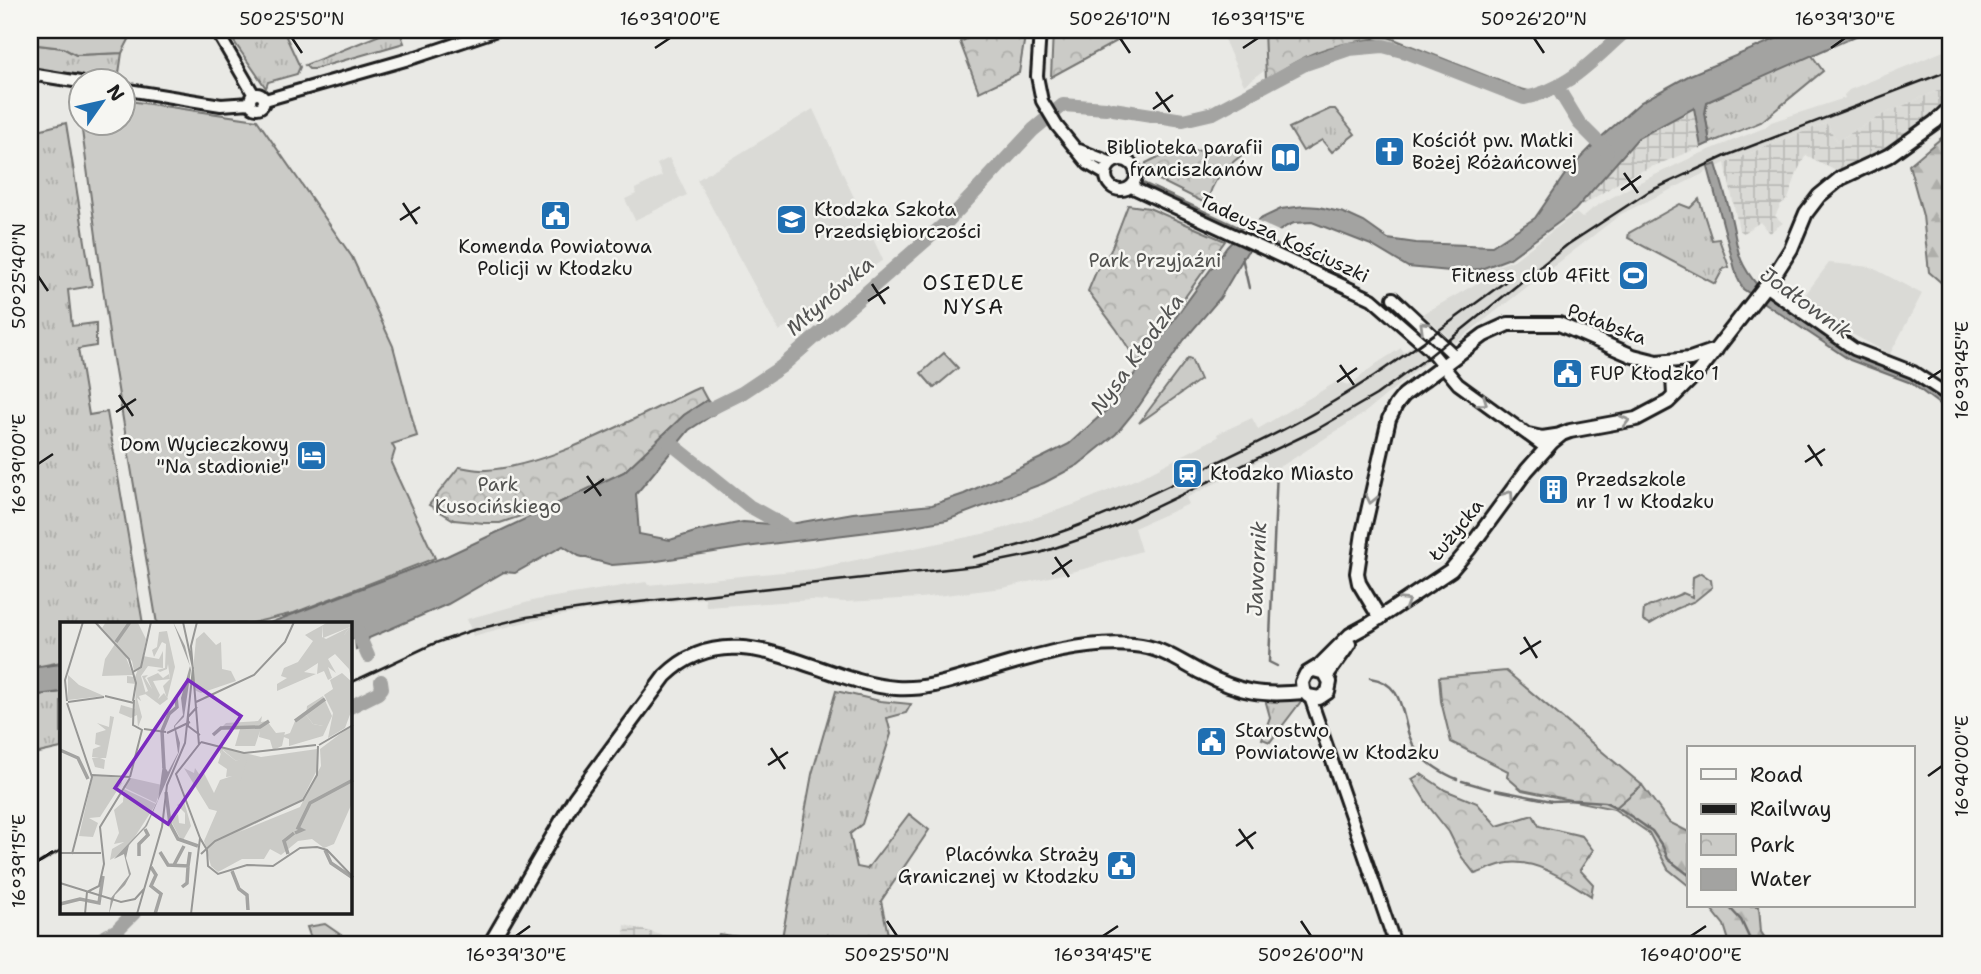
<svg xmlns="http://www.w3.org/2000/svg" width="1981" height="974" viewBox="0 0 1981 974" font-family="'Shantell Sans',sans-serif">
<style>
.built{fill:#dadad6}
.industrial{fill:url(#industrial-grid)}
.grass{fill:url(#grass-tufts);stroke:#747472;stroke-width:2}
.forest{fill:url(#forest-firs);stroke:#747472;stroke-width:2}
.park{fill:url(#park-crowns);stroke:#747472;stroke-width:2}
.garden{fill:#cbcbc7;stroke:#747472;stroke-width:2}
.water{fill:#a3a3a1;stroke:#6d6d6c;stroke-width:2}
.pier{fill:#e9e9e5}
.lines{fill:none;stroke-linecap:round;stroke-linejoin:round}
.stream{stroke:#6d6d6c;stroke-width:2.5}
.river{stroke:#a3a3a1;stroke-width:14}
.tertiary-casing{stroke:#1c1c1c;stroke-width:16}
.secondary-casing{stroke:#1c1c1c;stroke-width:18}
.tertiary{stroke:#f6f6f2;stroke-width:10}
.secondary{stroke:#f6f6f2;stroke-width:12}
.rail{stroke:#1c1c1c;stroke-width:2.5}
.oneway{stroke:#949492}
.ticks{fill:none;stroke:#1c1c1c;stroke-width:2.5}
.labels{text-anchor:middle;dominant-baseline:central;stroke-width:5;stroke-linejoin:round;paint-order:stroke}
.poi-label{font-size:19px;fill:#1c1c1c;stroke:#f6f6f2;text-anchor:start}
.street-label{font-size:19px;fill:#1c1c1c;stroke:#f6f6f2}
.park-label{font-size:19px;fill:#51514f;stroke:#f6f6f2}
.neighbourhood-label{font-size:21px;letter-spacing:2px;fill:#1c1c1c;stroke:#f6f6f2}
.water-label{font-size:21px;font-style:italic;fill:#525251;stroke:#f6f6f2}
.inset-river{fill:none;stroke:#a3a3a1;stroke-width:3.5}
.inset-road{fill:none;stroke:#979795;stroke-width:2}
.view{fill:#7b2cbf;fill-opacity:0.15;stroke:#7b2cbf;stroke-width:3.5}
.inset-edge{fill:none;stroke:#1c1c1c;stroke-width:3.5}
.neatline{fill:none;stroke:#1c1c1c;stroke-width:2.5}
.ticks-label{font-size:18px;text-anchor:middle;fill:#1c1c1c}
</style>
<defs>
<pattern id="industrial-grid" width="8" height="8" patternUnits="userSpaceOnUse" patternTransform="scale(1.75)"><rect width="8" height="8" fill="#dadad6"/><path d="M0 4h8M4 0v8" fill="none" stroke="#babab7"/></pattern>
<pattern id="grass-tufts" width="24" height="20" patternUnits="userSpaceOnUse" patternTransform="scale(1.75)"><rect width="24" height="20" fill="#cbcbc7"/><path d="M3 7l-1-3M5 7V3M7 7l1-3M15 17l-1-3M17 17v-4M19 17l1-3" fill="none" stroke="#aeaeaa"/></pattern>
<pattern id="forest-firs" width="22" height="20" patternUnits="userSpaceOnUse" patternTransform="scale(1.75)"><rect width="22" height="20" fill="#cbcbc7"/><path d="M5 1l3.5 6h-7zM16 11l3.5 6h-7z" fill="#aeaeaa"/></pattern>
<pattern id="park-crowns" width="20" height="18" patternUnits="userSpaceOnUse" patternTransform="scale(1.75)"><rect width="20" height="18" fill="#cbcbc7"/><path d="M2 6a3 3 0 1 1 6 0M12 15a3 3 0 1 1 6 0" fill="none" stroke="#aeaeaa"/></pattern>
</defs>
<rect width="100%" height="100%" fill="#e9e9e5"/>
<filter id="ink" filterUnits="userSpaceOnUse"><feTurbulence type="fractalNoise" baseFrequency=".0143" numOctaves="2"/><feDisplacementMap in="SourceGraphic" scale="14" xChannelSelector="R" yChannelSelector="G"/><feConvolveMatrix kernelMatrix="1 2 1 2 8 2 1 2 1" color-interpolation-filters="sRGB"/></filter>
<g filter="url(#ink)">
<path class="built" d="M1220,30H1264V71L1244,85Z
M1951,48V85L1882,115L1837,141L1826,123L1725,163L1621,214L1455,343L1423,314L1481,281L1483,271L1514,260L1576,213L1582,218L1593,208L1634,185L1697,155L1764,128L1771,122L1845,98L1844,95L1849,90Z
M813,109L883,260L779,331L697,180Z
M669,158L687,195L635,220L625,199L636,194L635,189L662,176L657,164Z
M1829,263L1871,267L1922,294L1890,354L1819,317L1799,303Z
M1414,344L1429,360L1363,414L1285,464L1275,468L1271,477L1263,460L1257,462L1186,498L1189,504L1134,528L1141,551L1088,568L1003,588L920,598L846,602L812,600L706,607L705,598L587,611L525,622L473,636L467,619L536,600L646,582L648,585L813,569L992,532L1076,504L1139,478L1218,437L1217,434L1252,418L1258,429L1338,381L1348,385L1354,382L1376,364L1401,348L1404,352Z"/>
<path class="industrial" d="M1951,85V96L1936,112L1883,152L1836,171L1806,155L1798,170L1788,199L1781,204L1775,216L1783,223L1769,233L1760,222L1744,233L1739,230L1725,163L1826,123L1837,141L1884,114Z
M1694,108L1701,147L1629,176L1583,205L1581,203L1638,138Z
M625,925L695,944H623Z"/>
<path class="grass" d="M226,30H283L300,67L297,74L268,82L266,88Z
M392,30H399L404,43L314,69H309L305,65Z
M1376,32L1517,88L1529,91L1518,90L1404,46L1373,39Z
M30,44L63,48L76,55L122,53L118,80H102L30,70Z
M1811,54L1823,71L1761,122L1710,143L1705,113L1707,102Z
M1330,109H1335L1355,134L1332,152L1322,140L1303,151L1289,128Z
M66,123L92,286L68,290L72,326L96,323V346L78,349L89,415L107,412L143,624H61V662L30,668V132Z
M1139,181L1321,265L1378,297L1138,186Z
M1699,199L1712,240L1719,239L1729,267L1723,269L1715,284L1628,238L1629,233L1680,204L1690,208Z
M1188,358L1191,359L1200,380L1139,423Z
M836,691L880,701L911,704L906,713L887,718L891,734L862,824L850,834L857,867L867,869L909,814L929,830L881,901L890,944H716L719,934L781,943L812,774Z
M61,692V748L30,755V696Z
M1265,699L1302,700L1270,742L1262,739L1270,717Z"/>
<path class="forest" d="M1951,130V291L1929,272L1923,216L1909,165Z
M1642,785L1669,822L1689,832V886L1668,869L1649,833L1614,809Z
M1709,906H1759L1761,932L1769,944H1730L1724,925Z"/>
<path class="park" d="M985,30H1026L1019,73L979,92L960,42Z
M1053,30H1133L1130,34L1051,77Z
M1264,30H1377L1373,39C1325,45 1306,54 1266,80Z
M1237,144L1243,154C1224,169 1212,179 1207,204L1145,173L1146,163L1156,158Z
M1128,205L1149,208L1225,241L1138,363L1117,330L1088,291L1096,272L1110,252Z
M700,387L707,400L684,415L624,472L559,503L500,523H484L454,520L429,505L459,467C468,468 478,471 486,470C552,466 639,415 700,387Z
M1701,573L1711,580L1712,587L1695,601L1676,609L1650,624L1643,620L1644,609C1657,602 1670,599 1683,593L1692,597L1693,577Z
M1506,671L1642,785L1614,809L1522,790L1507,777L1508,771L1451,742L1441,701L1439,677Z
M1421,774L1445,790L1477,803L1497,826L1533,815L1539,826L1582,836L1593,850L1580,870L1593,884L1591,896C1568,881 1537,859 1508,863C1497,864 1485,871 1475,874L1461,856L1449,832L1430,808L1412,779Z"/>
<path class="garden" d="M30,30H134L122,53L76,55L63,48L30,44Z
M123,100L257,120L352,257L393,346L417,436L392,444L395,450L391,463L435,558L294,613L248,624H157L110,341L81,123L122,122Z
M944,353L958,368L934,388L921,373Z
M325,924L354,944H313L307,927Z"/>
<path class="water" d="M1797,30H1869L1707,102L1705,113L1710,143L1701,147L1694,108L1638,138L1575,210L1558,223L1510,258L1481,269L1450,271L1408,267L1371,245L1312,222L1294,223L1287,226L1247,252L1220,298L1184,340L1139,406L1116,434L1078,465L1044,483L947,520L901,528L746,547L651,562L612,565L579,556L563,546L515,573L504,572L448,604L369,638L366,645L356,649L355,639H350V624H267L447,556L624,472L684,415L707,400L717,412L689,430L636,494L639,534L670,540L698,531L743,522L785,525L853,513L932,505L964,494L1043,457L1069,444L1111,406L1227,247L1239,234L1260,219L1281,209L1304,206L1319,207L1344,213L1364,222L1388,239L1416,243L1492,246L1535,218L1566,173L1599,139L1641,102L1690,75Z
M1716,164C1721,180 1726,197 1730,213C1739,248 1734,257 1758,286L1855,354L1912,375L1951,405V413L1911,383L1850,360L1743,289L1737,277L1708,167Z
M61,664V692L30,696V668Z"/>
<path class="pier" d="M1254,220L1283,233L1256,251L1230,239Z"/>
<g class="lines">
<path class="stream" d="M1242,257L1249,288
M1277,666L1269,662L1277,469
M1370,678C1411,684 1398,726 1417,751C1425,762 1444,774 1457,779
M1462,781L1490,789
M1496,790L1552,801L1577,800L1605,802L1622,810L1652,831L1663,847L1668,859L1689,875
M1728,906L1741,920L1752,944"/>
<path class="river" d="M1557,87L1579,123L1607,151
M1113,109L1183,120L1213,113L1305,64L1349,49L1383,46L1406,52L1524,98C1569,90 1594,58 1627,30
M696,416L742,393L781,367L948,221L1033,130L1063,105L1106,108
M668,441L749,506L792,530
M357,631L368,656
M350,707L378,693L382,688L381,681
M92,944L117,930L134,913"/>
<defs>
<path id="tertiary" d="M216,30L254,95
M1040,30L1037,76L1042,101L1057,126L1088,164L1105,174
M30,74L80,82
M122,89L221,105L250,103
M250 101a7 7 0 1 1 14 0a7 7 0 1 1-14 0Z
M265,100L416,57L497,30
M1079,150L1112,163
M1106 175a15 15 0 1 1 30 0a15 15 0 1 1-30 0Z
M1131,187L1372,299L1429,349L1458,384L1546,448
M1765,286L1854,349L1913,372L1951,397
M1393,298L1455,356
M1528,434L1542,437L1562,434
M1310,697L1395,944"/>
<path id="secondary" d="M1657,362L1673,376L1674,396
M1380,618L1359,583L1357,573L1363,533L1389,419L1396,405L1404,395L1484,335L1508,324H1559L1633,356L1657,362L1690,359L1716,350
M1314,670L1325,673L1330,682L1328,692L1319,698L1308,696L1303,690L1302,682L1306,674L1319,666L1350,635L1370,624L1451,570L1469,549L1527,470L1552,442L1562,434L1570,431L1636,419L1668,402L1699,371L1777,271L1791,249L1806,213L1819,196L1841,178L1888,156L1935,122L1951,107
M1327,675L1349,644
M490,944L575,798L665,676C733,608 820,683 896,688C927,690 954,680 984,671C1031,657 1085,640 1134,645C1161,647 1179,661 1202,673C1240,693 1262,696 1304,692"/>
</defs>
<use href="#tertiary" class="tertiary-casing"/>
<use href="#secondary" class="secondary-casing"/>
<use href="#tertiary" class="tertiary"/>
<use href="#secondary" class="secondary"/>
<path class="rail" d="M973,557C1056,539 1118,511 1195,473C1242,450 1291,428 1336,400C1396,364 1452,320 1509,279
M350,683L433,644L470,631L527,617L611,605L975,566L1040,553L1110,529L1316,430L1376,395L1427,358L1567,245L1648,192L1728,155L1951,70
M30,868L61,850"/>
</g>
<defs><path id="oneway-chevron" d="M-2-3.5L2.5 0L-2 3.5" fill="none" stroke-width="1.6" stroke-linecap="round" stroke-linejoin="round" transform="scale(1.75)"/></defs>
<g class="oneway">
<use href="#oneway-chevron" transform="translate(1424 326) rotate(-136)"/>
<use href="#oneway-chevron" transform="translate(1483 402) rotate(35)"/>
<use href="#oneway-chevron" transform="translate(1625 421) rotate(-14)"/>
<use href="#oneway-chevron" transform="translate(1509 495) rotate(-55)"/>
<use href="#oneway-chevron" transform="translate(1371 499) rotate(102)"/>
<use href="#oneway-chevron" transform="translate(1405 602) rotate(-32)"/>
</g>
</g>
<path class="ticks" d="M292,38L302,53M1120,38L1130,53M1534,38L1544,53M655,48L670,38M1243,48L1258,38M1831,48L1845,38M1156,92L1170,112M1153,109L1173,95M1624,173L1638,193M1621,190L1641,176M403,203L417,224M400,220L420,207M38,276L48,291M872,284L885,304M868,301L889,287M1340,365L1354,385M1928,379L1942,370M1337,382L1357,368M119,395L133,416M116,412L136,399M1808,445L1822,466M1805,462L1825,449M38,464L53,454M587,476L601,496M584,493L604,479M1055,557L1069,577M1052,574L1072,560M1524,637L1537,658M1520,654L1541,641M771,748L785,769M768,765L788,752M1928,776L1942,766M1239,829L1253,849M1236,846L1256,832M38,861L53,851M887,921L897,936M1301,921L1311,936M516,936L530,926M1103,936L1118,926M1691,936L1706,926"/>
<defs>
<symbol id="church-square" viewBox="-11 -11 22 22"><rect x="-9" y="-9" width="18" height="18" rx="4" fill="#1f6fb2" stroke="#f6f6f2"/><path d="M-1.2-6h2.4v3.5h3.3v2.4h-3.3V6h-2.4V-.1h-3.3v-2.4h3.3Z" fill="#fff"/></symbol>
<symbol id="library-square" viewBox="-11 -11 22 22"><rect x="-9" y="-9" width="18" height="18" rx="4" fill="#1f6fb2" stroke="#f6f6f2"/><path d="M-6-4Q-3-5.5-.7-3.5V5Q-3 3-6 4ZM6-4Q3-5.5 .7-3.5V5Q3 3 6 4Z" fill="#fff"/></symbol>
<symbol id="civic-square" viewBox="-11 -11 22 22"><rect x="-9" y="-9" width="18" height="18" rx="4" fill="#1f6fb2" stroke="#f6f6f2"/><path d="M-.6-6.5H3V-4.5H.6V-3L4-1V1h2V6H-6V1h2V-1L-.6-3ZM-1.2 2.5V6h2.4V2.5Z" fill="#fff"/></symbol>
<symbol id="school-square" viewBox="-11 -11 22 22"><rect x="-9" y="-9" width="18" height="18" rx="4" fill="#1f6fb2" stroke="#f6f6f2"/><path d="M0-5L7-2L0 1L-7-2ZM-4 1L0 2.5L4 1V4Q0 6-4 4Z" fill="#fff"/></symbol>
<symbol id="stadium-square" viewBox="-11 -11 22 22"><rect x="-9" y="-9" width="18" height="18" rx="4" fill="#1f6fb2" stroke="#f6f6f2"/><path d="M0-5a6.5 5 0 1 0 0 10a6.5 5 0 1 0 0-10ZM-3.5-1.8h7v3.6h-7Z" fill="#fff"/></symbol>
<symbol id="hotel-square" viewBox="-11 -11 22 22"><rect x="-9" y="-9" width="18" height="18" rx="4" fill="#1f6fb2" stroke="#f6f6f2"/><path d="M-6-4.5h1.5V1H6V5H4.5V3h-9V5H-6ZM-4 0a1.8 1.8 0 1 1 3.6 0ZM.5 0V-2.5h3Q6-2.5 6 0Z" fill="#fff"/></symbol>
<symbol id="station-square" viewBox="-11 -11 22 22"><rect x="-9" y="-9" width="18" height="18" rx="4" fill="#1f6fb2" stroke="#f6f6f2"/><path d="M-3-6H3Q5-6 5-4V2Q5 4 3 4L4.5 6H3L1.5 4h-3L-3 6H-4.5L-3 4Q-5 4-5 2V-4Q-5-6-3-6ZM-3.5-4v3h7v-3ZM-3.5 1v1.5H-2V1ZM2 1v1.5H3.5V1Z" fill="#fff"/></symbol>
<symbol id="building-square" viewBox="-11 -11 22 22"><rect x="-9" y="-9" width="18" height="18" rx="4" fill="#1f6fb2" stroke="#f6f6f2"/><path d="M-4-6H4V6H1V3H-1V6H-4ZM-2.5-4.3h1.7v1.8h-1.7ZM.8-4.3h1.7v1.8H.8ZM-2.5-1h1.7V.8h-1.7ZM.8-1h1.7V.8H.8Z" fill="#fff"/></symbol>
</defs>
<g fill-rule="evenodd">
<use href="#church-square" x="1372" y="134" width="35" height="35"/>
<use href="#library-square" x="1268" y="140" width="35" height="35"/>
<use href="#civic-square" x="538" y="198" width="35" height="35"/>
<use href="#school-square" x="774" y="202" width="35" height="35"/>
<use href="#stadium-square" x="1616" y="258" width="35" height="35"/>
<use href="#civic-square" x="1550" y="356" width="35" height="35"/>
<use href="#hotel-square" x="294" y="438" width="35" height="35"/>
<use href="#station-square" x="1170" y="456" width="35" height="35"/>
<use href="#building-square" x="1536" y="472" width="35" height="35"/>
<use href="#civic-square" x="1194" y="724" width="35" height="35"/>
<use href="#civic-square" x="1104" y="848" width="35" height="35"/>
</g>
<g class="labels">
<g class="poi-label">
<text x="1412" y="140">Kościół pw. Matki<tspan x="1412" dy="22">Bożej Różańcowej</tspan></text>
<text x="1263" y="147" text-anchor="end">Biblioteka parafii<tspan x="1263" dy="22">franciszkanów</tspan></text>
<text x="814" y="209">Kłodzka Szkoła<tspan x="814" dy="22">Przedsiębiorczości</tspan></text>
<text x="555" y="246" text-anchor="middle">Komenda Powiatowa<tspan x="555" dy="22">Policji w Kłodzku</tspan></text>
<text x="1610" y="275" text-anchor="end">Fitness club 4Fitt</text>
<text x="1590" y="373">FUP Kłodzko 1</text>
<text x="289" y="444" text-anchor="end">Dom Wycieczkowy<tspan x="289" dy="22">"Na stadionie"</tspan></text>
<text x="1210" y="473">Kłodzko Miasto</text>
<text x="1576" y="479">Przedszkole<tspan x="1576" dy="22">nr 1 w Kłodzku</tspan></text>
<text x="1235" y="730">Starostwo<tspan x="1235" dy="22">Powiatowe w Kłodzku</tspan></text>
<text x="1099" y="854" text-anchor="end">Placówka Straży<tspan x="1099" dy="22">Granicznej w Kłodzku</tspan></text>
</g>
<g class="street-label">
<text transform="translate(1284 238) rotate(25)">Tadeusza Kościuszki</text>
<text transform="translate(1607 324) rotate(21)">Połabska</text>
<text transform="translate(1456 530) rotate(-51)">Łużycka</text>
</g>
<g class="park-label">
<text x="1155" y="260">Park Przyjaźni</text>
<text x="498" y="484">Park<tspan x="498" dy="22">Kusocińskiego</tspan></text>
</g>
<g class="neighbourhood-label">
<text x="974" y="283">OSIEDLE<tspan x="974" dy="24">NYSA</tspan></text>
</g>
<g class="water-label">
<text transform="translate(830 296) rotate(-41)">Młynówka</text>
<text transform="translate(1806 303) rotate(36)">Jodłownik</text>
<text transform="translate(1137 354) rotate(-54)">Nysa Kłodzka</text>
<text transform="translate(1257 569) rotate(-87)">Jawornik</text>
</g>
</g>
<g transform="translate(60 622)">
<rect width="292" height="292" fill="#e9e9e5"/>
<path d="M268,0H292V12L284,13L290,5L263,16V3ZM98,51L103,56L109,52L110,57L93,59L100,73L98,77L104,71L108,77L100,83L84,71L88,69L82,54L88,53L85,56L92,67L87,56ZM282,51L292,60V87L285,106L268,116L273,91L264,73L273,67L270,58ZM246,93L253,102L263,104V114L229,124V117L221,114L230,111L235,99ZM50,94L54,95L46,136H40L45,138L44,147L35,145L32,136L39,135H32L33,127L41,124L35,122L36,111L46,108L37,101L49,105ZM292,103V181L274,222L264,226L252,217L238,219L221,233L210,227L204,237H182L158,250L151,244L144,219L157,189L149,187L124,146L134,151L135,146L139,152L143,149L154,171L160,158L175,153L183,136L176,139L163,128L160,132V125L201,135L257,127V148L242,178L179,210L240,185L261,144L260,127ZM64,167L96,182L65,230L50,238L52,227L64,220L54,222L59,211L54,188L63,180Z" fill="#cbcbc7"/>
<path d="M263,3L262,15L266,17L290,5L284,13L292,9V60L289,47L275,32L268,37L276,51L268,45L272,56L268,58L264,49L257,52L258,41L244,50L256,52L217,69V62L227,56L221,54L224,46L238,40L253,19L245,13ZM107,9L115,45L107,77L103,64L110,57L108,42L107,47L100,50L97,48L105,46L106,22L102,20L94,35L92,28L97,25L99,10ZM144,10L156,23L161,20L162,47L171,49L176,59L141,71L134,68V38L136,17ZM263,74L272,94L263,114V104L253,102L246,93L247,84ZM202,94L201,100L207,99L216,111L225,110L222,124L213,128L210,118L199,115L200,106L159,108L166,101L198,99Z" fill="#cbcbc7"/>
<path d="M8,53L19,63L44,74L8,78Z" fill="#cbcbc7"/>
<path d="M103,29V46L88,44L81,54L86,72L79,74L81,79L77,76L82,95L78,105L77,93L71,96L59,91L61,83L75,87L76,62L67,61V54L75,55L83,34L99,37Z" fill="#cbcbc7"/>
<path d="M46,0L78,1L86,17L81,44L74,49L72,39L42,6ZM55,22L65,33L73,53L42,54L45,37ZM201,106L195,124H175L180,107ZM162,128L176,139L189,132L180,160L174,154L166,155L167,147L158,141ZM33,153L60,156L62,161L40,195L29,196L38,201L33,215L19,214ZM71,156L102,163L96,181L63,165ZM124,179L131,204L122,220L111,199L118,192L119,201L125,202V191L117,183Z" fill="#cbcbc7"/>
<path d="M113,0L125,24L131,48L124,95L115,104L120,121L119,130L87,204L69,223L66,236L71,252L65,263L55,273L49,292L51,276L69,253L64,232L54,237L85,204L98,178L103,142L108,150L118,131L114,104L123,93L121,76L130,44Z" fill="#a3a3a1"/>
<path class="inset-river" d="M56,20L70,0M235,99L265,77M102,109L104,146M102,109L109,92L117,85L116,75M153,113L161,106L200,105L209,99M0,128L18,136L28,157M106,170L110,202L118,217L138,224M235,211L242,208L238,206L250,181L293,158M265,228L271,241L293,256M100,230L108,243L128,244L130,230M228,232L224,219L234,211M79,234V222L88,213L85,207M114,243L124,224M91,245L96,253L91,264L101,272L95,292M172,249L179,267L187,273L188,288M122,265L127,261L128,245M0,282L20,277L39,281L43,254"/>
<path class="inset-road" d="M35,0L69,37L76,61L73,79M137,0L131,24L139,123M73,50L81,45L91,0M45,74L74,81M7,79L5,58L23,0M8,80L44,75M136,80L194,53L225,20L234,0M7,81L32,155L12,232M137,85L128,95V104L140,113M84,107L106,110M107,111L130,100M141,120L184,131L256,123M259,123L293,103M32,153L70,155M70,155L82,108L73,103L74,78M140,216L147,228L148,244L158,252L187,243L213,244L240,226L257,225L267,228L293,255M0,231H41M141,232L155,219L243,178L257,153L258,124M0,261L61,280L75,277L84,267M25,292L27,270L39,264L44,242L40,205L70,156M77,292L102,205L107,163L125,121L133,46L123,0M131,292L140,216L116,152L141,120"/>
<path class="view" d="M128,58L181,94L108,202L55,166Z"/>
<rect width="292" height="292" class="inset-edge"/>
</g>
<rect width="1981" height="974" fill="none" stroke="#f6f6f2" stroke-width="77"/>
<rect x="1687" y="746" width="228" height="161" fill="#f6f6f2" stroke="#9f9f9c" stroke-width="2"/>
<rect x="1701" y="769" width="35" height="10" fill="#f6f6f2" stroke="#9f9f9c" stroke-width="2"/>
<text x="1750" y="782" font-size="21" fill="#1c1c1c">Road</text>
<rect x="1701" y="804" width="35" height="10" fill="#1c1c1c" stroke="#9f9f9c" stroke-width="2"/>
<text x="1750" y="816" font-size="21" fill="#1c1c1c">Railway</text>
<rect x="1701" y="834" width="35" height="21" fill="url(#park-crowns)" stroke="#9f9f9c" stroke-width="2"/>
<text x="1750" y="852" font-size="21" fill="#1c1c1c">Park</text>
<rect x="1701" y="869" width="35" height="21" fill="#a3a3a1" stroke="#9f9f9c" stroke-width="2"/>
<text x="1750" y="886" font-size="21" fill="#1c1c1c">Water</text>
<g transform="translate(102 102) rotate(56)"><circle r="33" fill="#f6f6f2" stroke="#9f9f9c" stroke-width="2"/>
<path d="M0-5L12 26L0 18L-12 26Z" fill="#1f6fb2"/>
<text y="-10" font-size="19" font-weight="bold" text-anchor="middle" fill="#1c1c1c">N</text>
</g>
<rect x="38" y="38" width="1904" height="898" class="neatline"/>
<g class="ticks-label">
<text x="292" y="25">50°25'50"N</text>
<text x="670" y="25">16°39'00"E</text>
<text x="1120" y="25">50°26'10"N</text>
<text x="1258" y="25">16°39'15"E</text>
<text x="1534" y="25">50°26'20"N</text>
<text x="1845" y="25">16°39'30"E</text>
<text transform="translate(19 276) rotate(-90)" y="6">50°25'40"N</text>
<text transform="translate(1962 370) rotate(-90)" y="6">16°39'45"E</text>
<text transform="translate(19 464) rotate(-90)" y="6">16°39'00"E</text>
<text transform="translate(1962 766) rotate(-90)" y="6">16°40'00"E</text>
<text transform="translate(19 861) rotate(-90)" y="6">16°39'15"E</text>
<text x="516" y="961">16°39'30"E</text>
<text x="897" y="961">50°25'50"N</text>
<text x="1103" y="961">16°39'45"E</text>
<text x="1311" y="961">50°26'00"N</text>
<text x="1691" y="961">16°40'00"E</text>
</g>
</svg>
